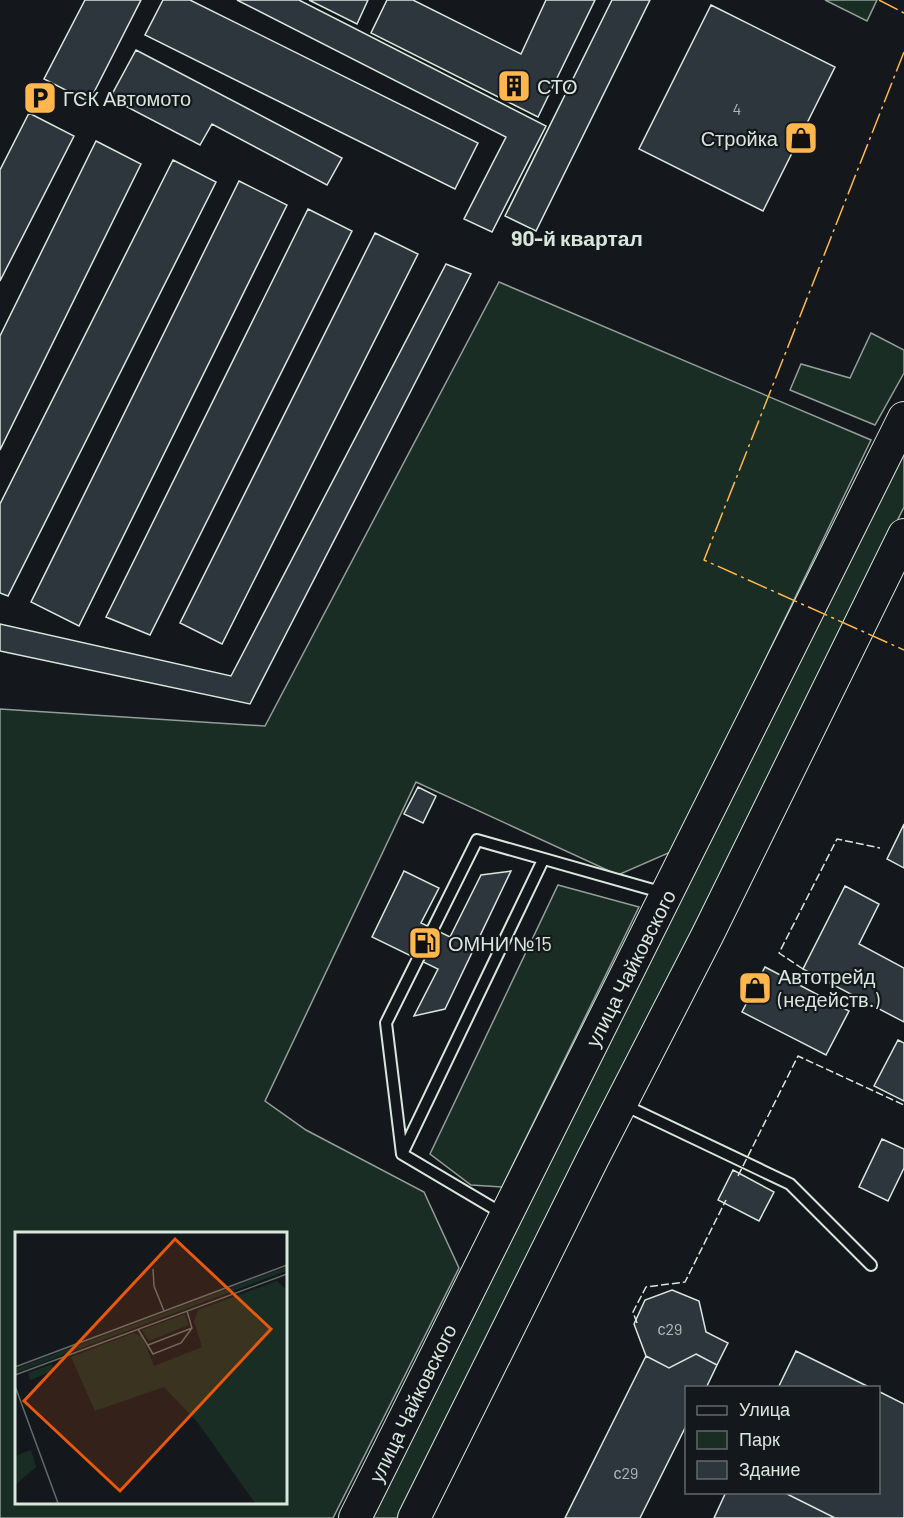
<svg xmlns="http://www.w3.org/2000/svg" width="904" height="1518" viewBox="0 0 904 1518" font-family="Barlow,sans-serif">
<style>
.green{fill:#1a2d24;stroke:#939e99;stroke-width:1.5;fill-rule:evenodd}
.building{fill:#2c363c;stroke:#d8e6dc;stroke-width:1.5}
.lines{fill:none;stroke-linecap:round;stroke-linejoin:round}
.service-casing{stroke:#d8e6dc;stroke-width:14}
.secondary-casing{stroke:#d8e6dc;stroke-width:34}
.service{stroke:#14181c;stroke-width:10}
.secondary{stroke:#14181c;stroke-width:32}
.fence{stroke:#d8e6dc;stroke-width:1.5;stroke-dasharray:8 3;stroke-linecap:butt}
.power{stroke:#ffb74d;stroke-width:1.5;stroke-dasharray:21 4.5 3 4.5;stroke-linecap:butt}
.labels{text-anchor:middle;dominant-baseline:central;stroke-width:4.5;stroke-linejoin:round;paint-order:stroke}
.number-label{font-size:16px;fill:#adbab4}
.poi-label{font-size:20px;fill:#d8e6dc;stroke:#14181c;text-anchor:start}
.street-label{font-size:20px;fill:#d8e6dc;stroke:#14181c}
.neighbourhood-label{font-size:21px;font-weight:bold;fill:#d8e6dc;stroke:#14181c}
.inset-road{fill:none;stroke:#626a69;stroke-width:1.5}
.view{fill:#e8590c;fill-opacity:0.15;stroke:#e8590c;stroke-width:3}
.inset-edge{fill:none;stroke:#d8e6dc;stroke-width:3}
</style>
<rect width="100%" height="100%" fill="#14181c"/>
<path class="green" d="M825,0H877L867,21Z
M499,282L871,440L673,851L618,875L416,782L265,1101L306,1130L424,1192L459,1268L333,1518H0V709L265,726ZM16,1233H285V1502H16Z
M871,333L904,350V373L875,425L790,390L801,364L850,378Z
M904,450V507L402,1518H369Z
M558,885L639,907L502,1187L471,1185L430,1154Z"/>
<path class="building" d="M85,0H141L89,102L44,79Z
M163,0H190L478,143L455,189L145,35Z
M237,0H299L546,126L492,232L464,219L506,137Z
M309,0H368L357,24Z
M387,0H413L521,54L546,0H595L538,117L371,33Z
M612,0H650L536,231L505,216Z
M711,5L835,67L763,211L639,149Z
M136,50L342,158L327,185L212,124L200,145L110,98Z
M29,113L74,136L0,281V170Z
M96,141L141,164L0,450V336Z
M173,160L216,182L8,596L0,593V504Z
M239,181L287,205L79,626L31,602Z
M308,209L352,231L150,635L106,617Z
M375,233L418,254L222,644L180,623Z
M446,264L471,274L250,704L0,651V624L231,676Z
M418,787L436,796L423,823L404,814Z
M904,824V868L887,859Z
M404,871L439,888L421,923L450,937L481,875L511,871L445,1009L414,1016L438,969L372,937Z
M845,886L879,904L859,944L904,968V1022L803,969Z
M765,967L849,1011L826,1055L742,1012Z
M898,1040L904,1043V1101L874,1086Z
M882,1139L904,1149V1168L888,1201L859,1187Z
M733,1170L774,1192L759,1221L718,1200Z
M672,1290L699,1301L706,1332L728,1343L717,1365L696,1354L669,1368L646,1356L634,1324L645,1300Z
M796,1351L871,1388H778Z
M796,1351L871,1388H778Z
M696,1354L717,1365L706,1388H686V1426L640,1518H565L646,1356L669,1368Z
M878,1391L904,1404V1518H714L726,1492H878Z
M878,1391L904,1404V1518H835L783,1492H878Z"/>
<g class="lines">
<defs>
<path id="service" d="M622,1104L790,1184L871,1265
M402,1154L543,860
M505,1215L402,1154L386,1023L477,840L664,893"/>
<path id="secondary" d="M355,1518L904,418
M414,1518L593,1158L708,934L904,535"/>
</defs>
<use href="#service" class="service-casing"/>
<use href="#secondary" class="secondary-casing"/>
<use href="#service" class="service"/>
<use href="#secondary" class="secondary"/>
<path class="fence" d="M803,969L779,953L837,839L880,848
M738,1176L798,1056L904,1105
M637,1323L633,1312L646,1287L685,1282L726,1200"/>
<path class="power" d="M879,0L904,13
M904,52L704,560L904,650"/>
</g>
<defs>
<symbol id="building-square" viewBox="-11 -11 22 22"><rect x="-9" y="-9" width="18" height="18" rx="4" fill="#ffb74d" stroke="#14181c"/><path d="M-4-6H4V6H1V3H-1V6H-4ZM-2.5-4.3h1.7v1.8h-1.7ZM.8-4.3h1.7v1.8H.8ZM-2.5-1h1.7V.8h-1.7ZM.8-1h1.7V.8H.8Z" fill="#111"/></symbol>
<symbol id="parking-square" viewBox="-11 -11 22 22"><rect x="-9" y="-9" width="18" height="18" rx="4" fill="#ffb74d" stroke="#14181c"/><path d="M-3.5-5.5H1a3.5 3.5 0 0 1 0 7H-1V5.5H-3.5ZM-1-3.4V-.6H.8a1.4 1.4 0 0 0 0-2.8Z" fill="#111"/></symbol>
<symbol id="shop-square" viewBox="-11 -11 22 22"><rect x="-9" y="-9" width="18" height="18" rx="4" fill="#ffb74d" stroke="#14181c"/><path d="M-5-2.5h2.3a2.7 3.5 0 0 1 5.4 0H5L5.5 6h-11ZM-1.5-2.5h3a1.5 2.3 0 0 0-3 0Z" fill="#111"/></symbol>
<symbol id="fuel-square" viewBox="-11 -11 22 22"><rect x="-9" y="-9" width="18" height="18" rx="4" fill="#ffb74d" stroke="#14181c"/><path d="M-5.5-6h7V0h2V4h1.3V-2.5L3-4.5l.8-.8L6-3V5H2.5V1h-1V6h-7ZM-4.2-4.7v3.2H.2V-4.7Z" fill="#111"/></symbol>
</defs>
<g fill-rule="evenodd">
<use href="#building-square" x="495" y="67" width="38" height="38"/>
<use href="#parking-square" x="21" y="79" width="38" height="38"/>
<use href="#shop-square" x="782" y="119" width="38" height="38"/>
<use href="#fuel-square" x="406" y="924" width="38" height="38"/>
<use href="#shop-square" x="736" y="969" width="38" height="38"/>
</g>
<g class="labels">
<g class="number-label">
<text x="737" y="108">4</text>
<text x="670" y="1328">с29</text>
<text x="626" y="1472">с29</text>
</g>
<g class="poi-label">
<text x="537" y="86">СТО</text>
<text x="63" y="98">ГСК Автомото</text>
<text x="778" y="138" text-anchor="end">Стройка</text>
<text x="448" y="943">ОМНИ №15</text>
<text x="778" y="976">Автотрейд<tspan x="778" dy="23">(недейств.)</tspan></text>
</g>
<g class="street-label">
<text transform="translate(630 968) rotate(-63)">улица Чайковского</text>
<text transform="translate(412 1403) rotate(-64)">улица Чайковского</text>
</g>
<g class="neighbourhood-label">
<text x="577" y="237">90-й квартал</text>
</g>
</g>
<g transform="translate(15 1232)">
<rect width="272" height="272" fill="#14181c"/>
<path d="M271,35V39L0,141V137ZM262,49L272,58L271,271H240L183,191L149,155L80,179L56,125L118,101L127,104L139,134L187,115L179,89L183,78ZM170,82L174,93L134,109L127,98ZM37,132L40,138L15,148L13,141ZM16,218L21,235L0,253V224Z" fill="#1a2d24"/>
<path class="inset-road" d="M138,37L139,54L149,79M123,97L138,122L166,111L177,96L172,79M133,113L177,96M0,135L272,33M0,143L272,42M0,154L43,271"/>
<path class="view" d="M160,7L256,97L105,259L9,169Z"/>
<rect width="272" height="272" class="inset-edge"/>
</g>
<rect x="685" y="1386" width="195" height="108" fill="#14181c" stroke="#626a69" stroke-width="1.5"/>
<rect x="697" y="1406" width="30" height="9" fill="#14181c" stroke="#626a69" stroke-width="1.5"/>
<text x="739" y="1416" font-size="18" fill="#d8e6dc">Улица</text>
<rect x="697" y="1431" width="30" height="18" fill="#1a2d24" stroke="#626a69" stroke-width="1.5"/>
<text x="739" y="1446" font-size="18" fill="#d8e6dc">Парк</text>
<rect x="697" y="1461" width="30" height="18" fill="#2c363c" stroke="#626a69" stroke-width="1.5"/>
<text x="739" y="1476" font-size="18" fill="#d8e6dc">Здание</text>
</svg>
